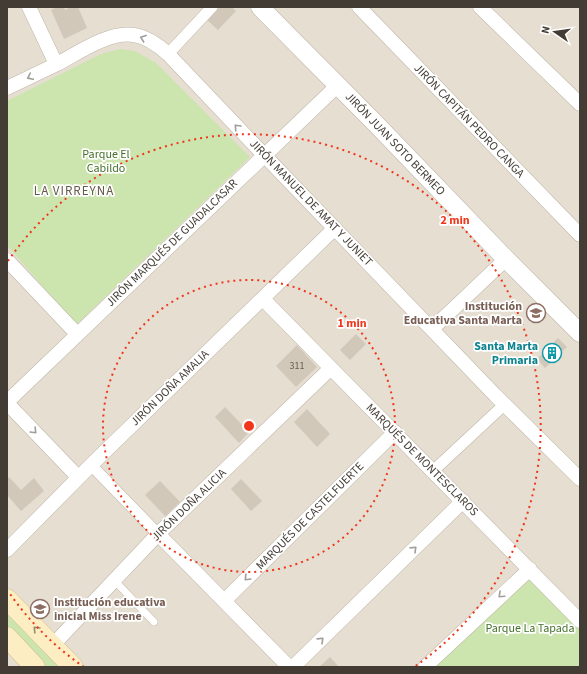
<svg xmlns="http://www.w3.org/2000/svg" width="587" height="674" viewBox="0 0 587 674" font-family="'Source Sans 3',sans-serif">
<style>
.residential{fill:#e5ded1}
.green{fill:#cce4ad}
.building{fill:#d2c8b9}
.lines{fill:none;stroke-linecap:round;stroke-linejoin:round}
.service-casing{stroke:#bfb7a9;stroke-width:8}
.pedestrian-casing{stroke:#bfb7a9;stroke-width:12}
.minor-casing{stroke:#bfb7a9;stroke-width:15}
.tertiary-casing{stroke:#bfb7a9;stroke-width:19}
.secondary-casing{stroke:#cfbf94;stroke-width:21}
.service{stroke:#fff;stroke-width:7}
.pedestrian{stroke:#fff;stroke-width:11}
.minor{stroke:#fff;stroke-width:14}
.tertiary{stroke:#fff;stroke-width:18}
.secondary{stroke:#fcedc2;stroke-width:20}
.oneway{stroke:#a09e9a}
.oneway2{stroke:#968c74}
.ring{fill:none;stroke:#f1361a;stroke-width:2;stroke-dasharray:2 4}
.labels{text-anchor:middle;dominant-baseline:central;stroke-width:3.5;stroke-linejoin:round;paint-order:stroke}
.number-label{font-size:10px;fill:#665f55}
.street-label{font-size:12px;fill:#423c34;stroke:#fff}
.park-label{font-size:12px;fill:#46712a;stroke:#fff}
.education-label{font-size:12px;font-weight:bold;fill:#785e54;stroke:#fff;text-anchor:end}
.culture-label{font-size:12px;font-weight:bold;fill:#0d838f;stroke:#fff;text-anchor:end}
.neighbourhood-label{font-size:13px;letter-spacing:1px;fill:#655a4b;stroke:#fff}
.centre{fill:#f1361a;stroke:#fff;stroke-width:2}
.ring-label{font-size:12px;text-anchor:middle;font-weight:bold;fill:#f1361a;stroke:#fff;stroke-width:3.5;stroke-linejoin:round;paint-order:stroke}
</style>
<rect width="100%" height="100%" fill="#f1ece3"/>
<path class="residential" d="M7,7H580V667H7Z"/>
<path class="green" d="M120,49L135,51L156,63L250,157L76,325L7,245V101L101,54Z
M531,575L580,626V667H432Z
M7,604L63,667H43L7,630Z"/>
<path class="building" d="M57,7H64L65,10L71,7H78L87,28L64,39L51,10Z
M220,7H232L236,11L218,30L207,20Z
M356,334L366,344L350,360L340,350Z
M558,338L567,347L545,368L537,359Z
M297,345L317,367L296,387L276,366Z
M225,407L249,432L239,443L215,417Z
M307,409L330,434L317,447L294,422Z
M9,477L21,490L34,478L44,491L21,511L7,495V479Z
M241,479L262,501L251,511L231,489Z
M160,481L180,502L165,516L145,495Z
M330,657L339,667H319Z"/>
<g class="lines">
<defs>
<path id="service" d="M114,580L154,622"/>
<path id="pedestrian" d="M168,54L212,7
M91,465L158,534
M433,471L505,404"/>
<path id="minor" d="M29,7L56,64
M359,7L580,235
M480,7L580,104
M7,88C24,80 40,72 57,64C78,53 109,31 134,35C147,37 158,45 168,54L264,155L495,395L580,479
M7,260L77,334
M263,299L580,621
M432,329L506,259
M7,402L338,85
M7,403L78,477
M158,534L289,667
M7,550L91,465L335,228
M225,600L395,432
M52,646L158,534L331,368
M293,667L463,501
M425,667L530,569"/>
<path id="tertiary" d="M260,7L376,124L506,259L580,333"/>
<path id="secondary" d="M7,599L73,667
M7,637L35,667"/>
</defs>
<use href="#service" class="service-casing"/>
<use href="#pedestrian" class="pedestrian-casing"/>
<use href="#minor" class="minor-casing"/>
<use href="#tertiary" class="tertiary-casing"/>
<use href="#secondary" class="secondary-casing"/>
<use href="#service" class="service"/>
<use href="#pedestrian" class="pedestrian"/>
<use href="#minor" class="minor"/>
<use href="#tertiary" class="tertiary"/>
<use href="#secondary" class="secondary"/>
</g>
<defs><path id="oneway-chevron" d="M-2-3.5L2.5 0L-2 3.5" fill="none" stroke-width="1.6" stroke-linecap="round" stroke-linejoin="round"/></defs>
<g class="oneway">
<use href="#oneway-chevron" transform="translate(143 38) rotate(-160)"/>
<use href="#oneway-chevron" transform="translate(30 77) rotate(154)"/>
<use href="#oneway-chevron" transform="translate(237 127) rotate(-133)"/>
<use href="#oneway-chevron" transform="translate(34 431) rotate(46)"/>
<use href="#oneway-chevron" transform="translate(414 549) rotate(-44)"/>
<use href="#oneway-chevron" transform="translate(247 578) rotate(135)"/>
<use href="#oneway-chevron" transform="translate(501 595) rotate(137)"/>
<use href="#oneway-chevron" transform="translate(321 640) rotate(-44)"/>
</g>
<use class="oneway2" href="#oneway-chevron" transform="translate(36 629) rotate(-134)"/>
<g class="ring">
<circle cx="249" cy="426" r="146"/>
<path d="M84 667A292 292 0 0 1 8 591M8 261A292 292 0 1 1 414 667"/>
</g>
<defs>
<symbol id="school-ring" viewBox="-11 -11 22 22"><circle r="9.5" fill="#fff" stroke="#8d6e63" stroke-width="1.5"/><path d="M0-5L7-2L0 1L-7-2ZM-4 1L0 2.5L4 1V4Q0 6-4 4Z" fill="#8d6e63"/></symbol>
<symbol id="building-ring" viewBox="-11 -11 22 22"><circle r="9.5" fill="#fff" stroke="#0f9aa8" stroke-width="1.5"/><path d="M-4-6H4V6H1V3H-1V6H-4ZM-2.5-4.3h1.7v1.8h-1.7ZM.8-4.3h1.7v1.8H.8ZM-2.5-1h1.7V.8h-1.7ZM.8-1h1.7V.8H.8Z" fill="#0f9aa8"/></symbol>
</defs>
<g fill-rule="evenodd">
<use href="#school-ring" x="525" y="302" width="22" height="22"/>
<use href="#building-ring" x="541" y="342" width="22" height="22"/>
<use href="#school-ring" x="29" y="598" width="22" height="22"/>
</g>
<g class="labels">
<g class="number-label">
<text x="297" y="366">311</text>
</g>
<g class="street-label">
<text transform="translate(469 121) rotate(46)">JIRÓN CAPITÁN PEDRO CANGA</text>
<text transform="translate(395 144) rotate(46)">JIRÓN JUAN SOTO BERMEO</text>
<text transform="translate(311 203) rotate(46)">JIRÓN MANUEL DE AMAT Y JUNIET</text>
<text transform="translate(172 243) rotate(-44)">JIRÓN MARQUÉS DE GUADALCASAR</text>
<text transform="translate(170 388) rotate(-44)">JIRÓN DOÑA AMALIA</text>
<text transform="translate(422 460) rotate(45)">MARQUÉS DE MONTESCLAROS</text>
<text transform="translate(189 505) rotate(-44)">JIRÓN DOÑA ALICIA</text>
<text transform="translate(310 516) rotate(-45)">MARQUÉS DE CASTELFUERTE</text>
</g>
<g class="park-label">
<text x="106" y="154">Parque El<tspan x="106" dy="14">Cabildo</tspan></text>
<text x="530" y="628">Parque La Tapada</text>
</g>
<g class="education-label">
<text x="522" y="306">Institución<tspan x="522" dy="14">Educativa Santa Marta</tspan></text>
<text x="54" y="602" text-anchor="start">Institución educativa<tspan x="54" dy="14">inicial Miss Irene</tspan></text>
</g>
<g class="culture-label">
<text x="538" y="346">Santa Marta<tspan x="538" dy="14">Primaria</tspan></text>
</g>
<g class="neighbourhood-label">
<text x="74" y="191">LA VIRREYNA</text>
</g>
</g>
<circle cx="249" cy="426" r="6" class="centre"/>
<g class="ring-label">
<text x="455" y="224">2 min</text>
<text x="352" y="327">1 min</text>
</g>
<rect width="587" height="674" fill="none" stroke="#423c34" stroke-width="16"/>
<g transform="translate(555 32) rotate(283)" stroke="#ffffff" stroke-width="3" paint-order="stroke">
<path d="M0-3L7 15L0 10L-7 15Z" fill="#423c34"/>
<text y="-6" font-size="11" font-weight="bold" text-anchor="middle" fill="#423c34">N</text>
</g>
</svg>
